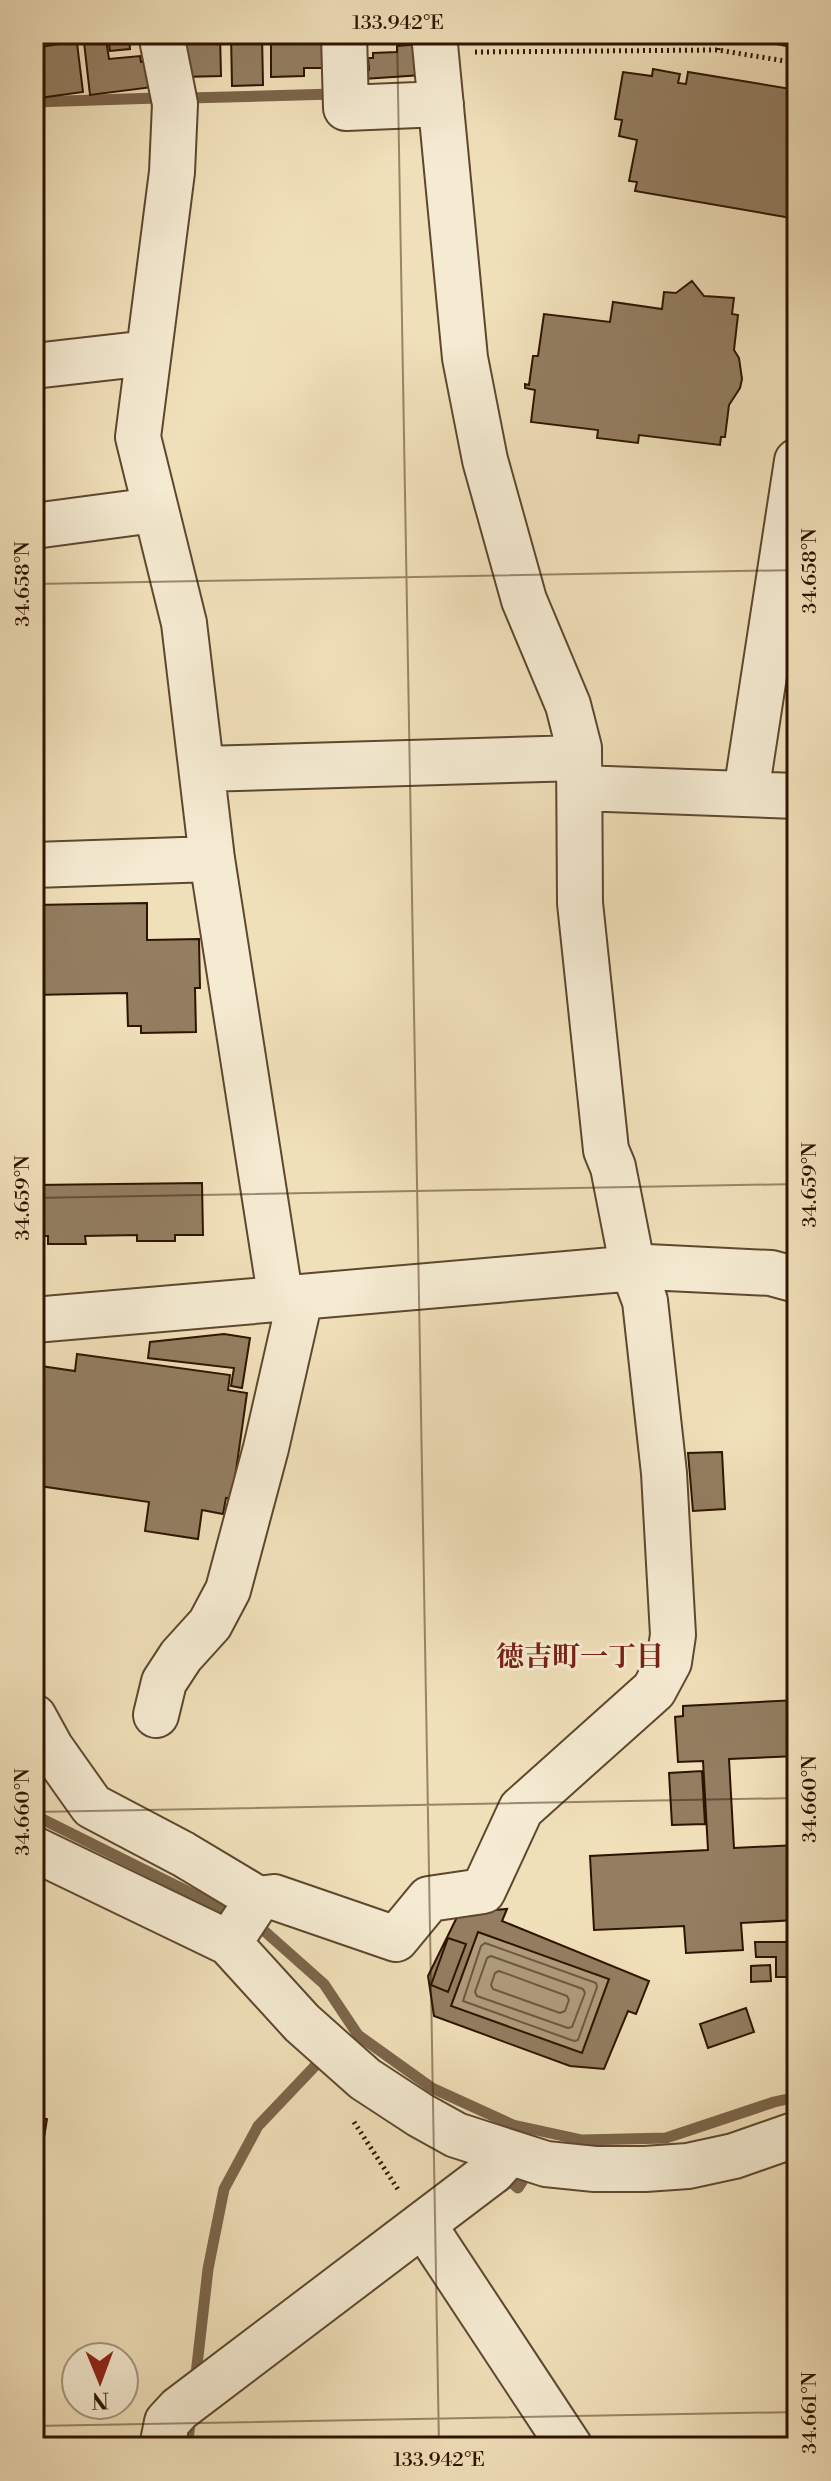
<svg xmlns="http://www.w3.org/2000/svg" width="831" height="2481" viewBox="0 0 831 2481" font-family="'Libre Bodoni','Noto Serif JP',serif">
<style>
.water{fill:#ae9b7b;stroke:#7b654a;stroke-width:2}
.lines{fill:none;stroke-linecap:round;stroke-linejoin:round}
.shore{stroke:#6e583e;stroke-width:2}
.stream{stroke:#7b654a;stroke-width:11}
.building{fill:#937e61;stroke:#2e1400;stroke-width:2;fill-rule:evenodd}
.minor-casing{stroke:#5e472e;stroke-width:48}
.path{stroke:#2e1400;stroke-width:5;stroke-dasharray:2 4;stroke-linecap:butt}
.minor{stroke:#f5ebd2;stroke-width:44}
.ticks{fill:none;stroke:#2e1400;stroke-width:2;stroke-opacity:0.45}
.labels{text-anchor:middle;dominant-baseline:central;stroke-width:6;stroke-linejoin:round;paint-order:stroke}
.neighbourhood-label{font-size:28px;font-weight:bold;fill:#7a1f14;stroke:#f5ebd2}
.neatline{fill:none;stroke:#2e1400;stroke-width:3}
.ticks-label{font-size:20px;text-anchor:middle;fill:#2e1400}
</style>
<rect width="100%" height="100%" fill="#f0e0ba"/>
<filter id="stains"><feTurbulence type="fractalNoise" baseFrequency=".0025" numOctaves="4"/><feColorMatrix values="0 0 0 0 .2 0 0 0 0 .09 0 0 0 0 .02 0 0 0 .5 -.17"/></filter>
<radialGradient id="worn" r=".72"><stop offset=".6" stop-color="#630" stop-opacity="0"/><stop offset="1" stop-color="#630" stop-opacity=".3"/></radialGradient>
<path class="water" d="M478,1932L609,1979L582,2053L451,2006Z"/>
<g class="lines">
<path class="shore" d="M485,1943L596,1983L597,1987L578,2040L574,2041L463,2001L481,1946Z
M491,1956L583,1989L585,1993L572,2027L568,2028L477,1996L475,1992L487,1958Z
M499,1971L567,1996L569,2000L565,2011L560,2013L493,1989L491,1985L495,1973Z"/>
<path class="stream" d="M189,98L333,94
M34,102L157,98
M34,1815L237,1916
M253,1923L261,1928L324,1984L358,2035L432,2088L513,2125L582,2140L666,2138L774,2102L797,2097
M503,2187L510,2181L518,2188L525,2177
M195,2383L208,2269L224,2189L258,2126L315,2066
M187,2447L191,2416"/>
</g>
<path class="building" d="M81,34H142L143,36L129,37L130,49L110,51L108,36L81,39Z
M182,34H220L221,76L182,77Z
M231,34H262L263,85L232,86Z
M285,34H324L325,68H304V76L271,77V37L285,38Z
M367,34H411V42H367Z
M742,34H797V48L741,37Z
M76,35L83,92L39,98L34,48L60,44L59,37Z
M106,39L109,59L140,56L141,62L149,60L153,87L90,95L84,42Z
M420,44L422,75L364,79L363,71L369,70L368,58H373V53L397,52V46Z
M653,69L680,74L678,83L686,84L688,72L797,90V118L789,166L797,167V219L635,191L637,182L629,181L637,140L619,136L622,120L615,119L623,72L652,76Z
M692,281L704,296L734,298L732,314L738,315L734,350L739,358L742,379L740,388L729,405L725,437H721L720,445L639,435L638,443L597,438L598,430L531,422L535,390L525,388V384L529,385L533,356H538L544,314L610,322L613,302L662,309L664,292L676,293Z
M147,903V940L199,939L200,988H195L196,1032L141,1033V1026H128L127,993L34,995V905Z
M202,1183L203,1235H175V1241H137V1235L85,1236L86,1244H48V1236H34V1185Z
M224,1334L250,1338L242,1388L231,1386L234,1368L148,1358L150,1342Z
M77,1354L230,1375L228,1390L247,1393L232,1499L226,1498L223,1514L202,1510L198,1539L145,1531L149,1502L39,1486L34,1512V1365L75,1371Z
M722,1452L725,1509L693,1511L688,1453Z
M797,1700V1756L729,1759L734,1848L797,1845V1920L741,1923L743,1950L686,1953L684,1926L594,1930L590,1856L708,1850L703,1761L678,1762L675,1717L683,1716V1706Z
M702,1771L705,1824L672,1825L669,1773Z
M507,1909L502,1921L649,1981L636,2014L628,2011L604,2069L570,2066L434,2016L428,1976L459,1913ZM478,1932L609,1979L582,2053L451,2006ZM448,1938L466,1944L448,1992L431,1985Z
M448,1938L466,1944L448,1992L431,1985Z
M755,1942H797V1977H776V1957H756Z
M770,1965L771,1981L751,1982V1966Z
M746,2008L754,2032L708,2048L700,2024Z
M34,2117L47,2119L37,2180H34Z"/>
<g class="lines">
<defs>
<path id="minor" d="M161,34L175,104L172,172L138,437L184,623L212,859L281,1301
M344,34L346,108L441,104
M34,366L148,353
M34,526L154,510
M202,769L579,758
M580,788L797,796
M746,793L797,461
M34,865L212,859
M34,1320L647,1267L771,1273L797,1280
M156,1715L164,1682L181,1656L210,1624L228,1590L266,1448L300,1299
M34,1717L51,1748L92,1806L183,1854L258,1899
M34,1849L229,1943L302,2023L365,2079L420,2115L456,2135L546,2164L595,2169H645L688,2166L734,2156L797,2134
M229,1943L258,1899L274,1897L396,1939L429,1899L483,1891L521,1809L654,1690L669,1662L673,1635L664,1473L645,1301L633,1269L613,1167L606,1150L580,903L579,748L568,705L524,600L485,460L465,358L434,34
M423,2224L570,2447
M162,2447L167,2422L179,2409L493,2171L509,2153"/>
</defs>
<use href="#minor" class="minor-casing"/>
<path class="path" d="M718,50L719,34
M475,52L718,50L797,63
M354,2122L399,2191"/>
<use href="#minor" class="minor"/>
</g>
<path class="ticks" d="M397,34L439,2447M34,584L797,570M34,1198L797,1184M34,1812L797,1798M34,2426L797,2412"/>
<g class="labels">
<g class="neighbourhood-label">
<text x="580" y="1657">徳吉町一丁目</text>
</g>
</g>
<rect width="831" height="2481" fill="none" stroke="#f0e0ba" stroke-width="88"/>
<g transform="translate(100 2381) rotate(179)"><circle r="38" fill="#f5ebd2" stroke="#a5957e" stroke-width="2"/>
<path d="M0-6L14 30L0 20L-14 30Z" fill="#8f2418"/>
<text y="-12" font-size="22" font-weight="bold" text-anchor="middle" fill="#2e1400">N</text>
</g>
<rect x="44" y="44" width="743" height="2393" class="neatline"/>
<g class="ticks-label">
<text x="398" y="29">133.942°E</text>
<text transform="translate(809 571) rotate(-90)" y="7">34.658°N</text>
<text transform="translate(22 584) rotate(-90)" y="7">34.658°N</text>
<text transform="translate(809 1185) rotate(-90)" y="7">34.659°N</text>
<text transform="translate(22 1198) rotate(-90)" y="7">34.659°N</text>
<text transform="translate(809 1799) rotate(-90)" y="7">34.660°N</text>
<text transform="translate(22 1812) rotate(-90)" y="7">34.660°N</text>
<text transform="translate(809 2413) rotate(-90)" y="7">34.661°N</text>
<text x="439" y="2466">133.942°E</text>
</g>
<rect width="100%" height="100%" filter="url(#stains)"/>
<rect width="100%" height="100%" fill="url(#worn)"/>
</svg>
